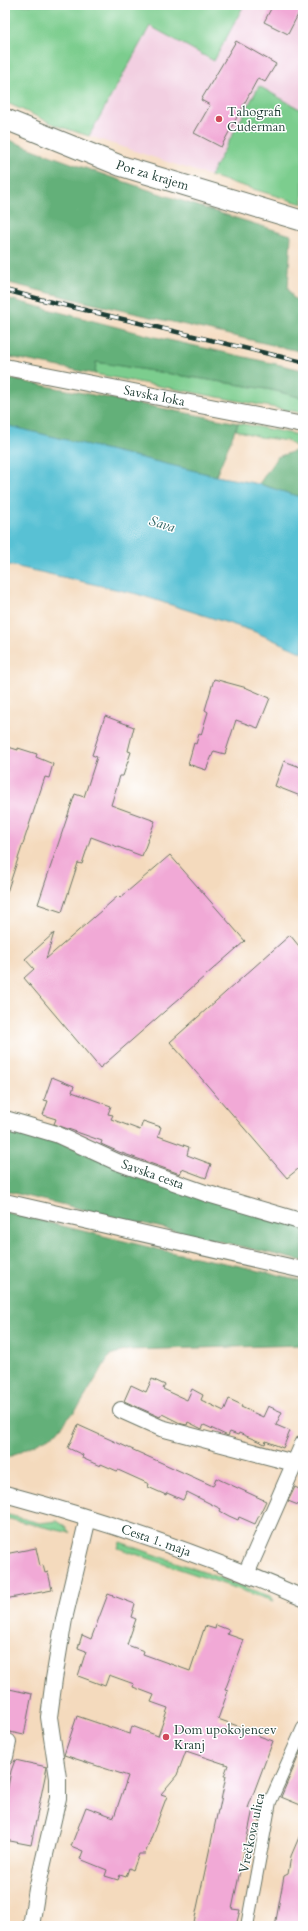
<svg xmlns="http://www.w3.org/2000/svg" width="308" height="1931" viewBox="0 0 308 1931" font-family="Cardo,serif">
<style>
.built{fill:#f2cfe1}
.green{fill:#7bcd8e;stroke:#4d8561}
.forest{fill:#64b079;stroke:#427656}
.water{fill:#58c1d4;stroke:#3c7f84}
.building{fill:#f1a9d6}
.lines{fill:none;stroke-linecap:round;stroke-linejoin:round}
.pedestrian-casing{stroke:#6a7464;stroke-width:14}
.minor-casing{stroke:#6a7464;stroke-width:18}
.tertiary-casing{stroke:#6a7464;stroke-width:22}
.pedestrian{stroke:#fff;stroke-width:12}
.minor{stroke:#fff;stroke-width:16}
.tertiary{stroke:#fff;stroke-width:20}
.rail-casing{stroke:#1f3d34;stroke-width:4.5}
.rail{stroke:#fff;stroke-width:3;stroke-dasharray:9;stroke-linecap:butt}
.poi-dot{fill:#d1495b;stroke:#fff;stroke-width:1.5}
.labels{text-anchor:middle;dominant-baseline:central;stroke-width:3;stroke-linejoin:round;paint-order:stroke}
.poi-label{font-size:13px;fill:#1f3d34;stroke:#fff;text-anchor:start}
.street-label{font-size:13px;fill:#1f3d34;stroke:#fff}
.water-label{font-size:14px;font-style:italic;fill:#306564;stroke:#fff}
</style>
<rect width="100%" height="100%" fill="#fff"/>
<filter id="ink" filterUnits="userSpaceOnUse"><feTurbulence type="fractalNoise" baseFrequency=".025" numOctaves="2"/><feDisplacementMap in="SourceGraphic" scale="8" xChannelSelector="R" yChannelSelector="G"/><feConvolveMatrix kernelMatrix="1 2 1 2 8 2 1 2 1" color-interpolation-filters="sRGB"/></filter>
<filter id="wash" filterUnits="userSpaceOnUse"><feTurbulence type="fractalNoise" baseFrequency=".012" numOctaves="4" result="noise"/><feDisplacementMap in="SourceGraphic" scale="16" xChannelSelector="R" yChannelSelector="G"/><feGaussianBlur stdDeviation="0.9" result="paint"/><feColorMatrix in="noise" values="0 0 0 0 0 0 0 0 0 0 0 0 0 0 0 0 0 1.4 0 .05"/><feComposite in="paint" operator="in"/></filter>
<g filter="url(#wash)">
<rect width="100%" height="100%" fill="#f4dabd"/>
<path class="built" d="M243,5H303V111L259,86L210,176L89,136L150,26L214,60Z"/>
<path class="green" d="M5,5H244L214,61L150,26L89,136L58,126L5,102Z
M259,86L303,111V204L210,176Z
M96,362L272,390L303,398V413L95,374Z
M238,423L303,436V452L288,441L260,437L236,430Z
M5,1514L40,1523L57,1521L65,1526L70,1533L5,1518Z
M120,1542L270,1596L273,1601L118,1548Z"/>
<path class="forest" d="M6,139C100,175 195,206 291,235L288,288L293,298L303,304V352L90,303L5,282Z
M5,298L155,337L303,370V398L272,390L96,362L95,374L5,356Z
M5,378L238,423L216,476L5,425Z
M298,450L303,452V498L259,484L277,457Z
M5,1124L303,1226V1261L5,1191Z
M5,1212L165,1251L240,1266L303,1282V1345L128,1350L110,1355L80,1405L55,1434L5,1459Z"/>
<path class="water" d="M5,425L216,476L259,484L303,498V653L253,631L137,594L5,564Z"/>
<g id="blocks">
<path class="building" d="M273,5H303L288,34L264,22Z
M236,41L276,64L265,82L258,78L221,147L194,133L210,105L201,100Z
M214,679L247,688L270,698L258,728L236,720L225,754L214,751L206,770L188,764L194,743L196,744L199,734L201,735L208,712L205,710Z
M105,716L134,727L128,751L131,752L123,776H120L111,805L155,821L142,856L91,837L82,864L78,863L62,912L38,904L75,794L84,797L97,757L92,755Z
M5,746L18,750V748L37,754L36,757L53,764L49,778L45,777L7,892L5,891Z
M284,761L303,768V797L275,786Z
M170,855L245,941L100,1068L24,978L34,969L25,959L54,933L46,959L118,896L120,898Z
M290,935L303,951V1165L287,1178L170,1042Z
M52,1077L74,1086L72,1092L111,1106L108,1114L113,1115L111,1119L140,1130L143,1121L161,1127L158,1136L189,1147L187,1155L211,1164L206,1178L182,1169L180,1174L119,1152L101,1144L102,1141L54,1124L56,1119L43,1115L48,1101L44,1100Z
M152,1379L165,1385L163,1389L187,1400L192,1389L203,1395L201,1400L224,1411L229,1399L242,1405L241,1407L263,1417L268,1406L282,1412L276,1425L290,1431L283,1448L266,1441L265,1444L239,1433L238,1435L230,1432L228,1436L204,1425L202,1429L188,1422L187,1425L182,1424L162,1414L160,1417L124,1401L131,1385L146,1392Z
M78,1425L213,1486L216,1478L266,1501L255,1524L239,1517L238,1520L229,1516L220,1511L221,1509L187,1492L183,1500L167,1493L166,1495L148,1487L149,1484L118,1470L117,1471L101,1464L100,1466L82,1458L83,1455L68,1448Z
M295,1487L303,1491V1507L288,1501Z
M36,1548L40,1566L43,1565L45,1573L48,1572L52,1590L5,1599V1573L9,1572L5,1554Z
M108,1594L135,1604L131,1617L136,1619L127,1645L144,1651L143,1654L190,1671L205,1626L215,1629L216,1625L229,1630L227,1634L244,1640L225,1690L228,1691L218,1719L249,1730L248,1732L273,1741L248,1808L253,1809L232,1909L240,1910L236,1926H198L199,1923L194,1922L218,1810H219L226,1776H224L228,1765L186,1751L177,1775L161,1794L167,1796L145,1854H139L133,1870L129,1868L126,1877L120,1875L118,1880L105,1876L107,1870L80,1859L83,1851L71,1846L86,1807L114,1817L128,1776L64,1755L77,1716L130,1734L132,1726L158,1736L168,1708L151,1702L154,1695L133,1687L134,1684L109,1675L105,1686L78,1676L86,1651L78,1648L82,1635L91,1639Z
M5,1688L32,1694L24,1735L5,1731Z
M303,1746V1806L281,1797Z
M15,1760L47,1767L31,1845L5,1840L6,1797L11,1771Z
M303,1828V1926H275L284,1876L288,1874L291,1856Z"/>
</g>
</g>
<g filter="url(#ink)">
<use href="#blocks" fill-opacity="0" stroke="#6a7464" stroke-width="1"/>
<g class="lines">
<defs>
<path id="pedestrian" d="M247,1926L270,1802L303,1728"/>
<g id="minor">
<path id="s1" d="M5,367L303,425"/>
<path id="s2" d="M5,1119L56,1134L117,1162L205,1193L303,1222"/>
<path d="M5,1202L303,1270"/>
<path d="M121,1410L161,1428L294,1463"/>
<path id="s3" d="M5,1494C106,1521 207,1556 303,1598"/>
<path d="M246,1574L303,1444"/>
<path d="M5,1742H8L5,1757"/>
<path d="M31,1926L37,1889L58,1798V1778L49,1717L54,1679L64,1619L88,1518"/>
</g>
<g id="tertiary">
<path id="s4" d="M5,119L121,166L303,221"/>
</g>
</defs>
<use href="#pedestrian" class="pedestrian-casing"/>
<use href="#minor" class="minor-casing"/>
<use href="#tertiary" class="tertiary-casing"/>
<use href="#pedestrian" class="pedestrian"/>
<use href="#minor" class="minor"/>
<use href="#tertiary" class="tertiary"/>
<defs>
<path id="rail" d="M5,290L47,301L303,362"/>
</defs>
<use href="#rail" class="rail-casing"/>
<use href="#rail" class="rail"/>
</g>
</g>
<g class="poi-dot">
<circle cx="219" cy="119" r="4"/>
<circle cx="166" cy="1737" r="4"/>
</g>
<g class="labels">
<g class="poi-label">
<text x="227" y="112">Tahografi<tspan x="227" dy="15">Cuderman</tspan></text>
<text x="174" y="1730">Dom upokojencev<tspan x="174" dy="15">Kranj</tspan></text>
</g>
<g class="street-label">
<text stroke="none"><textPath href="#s4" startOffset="158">Pot za krajem</textPath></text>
<text stroke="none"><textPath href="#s1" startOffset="152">Savska loka</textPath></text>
<text stroke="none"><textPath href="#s2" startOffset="158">Savska cesta</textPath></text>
<text stroke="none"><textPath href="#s3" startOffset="158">Cesta 1. maja</textPath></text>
<text transform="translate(252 1833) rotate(-78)">Vrečkova ulica</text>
</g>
<g class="water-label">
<text transform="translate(162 524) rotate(16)">Sava</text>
</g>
</g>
<rect width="308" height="1931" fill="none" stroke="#fff" stroke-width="20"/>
</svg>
